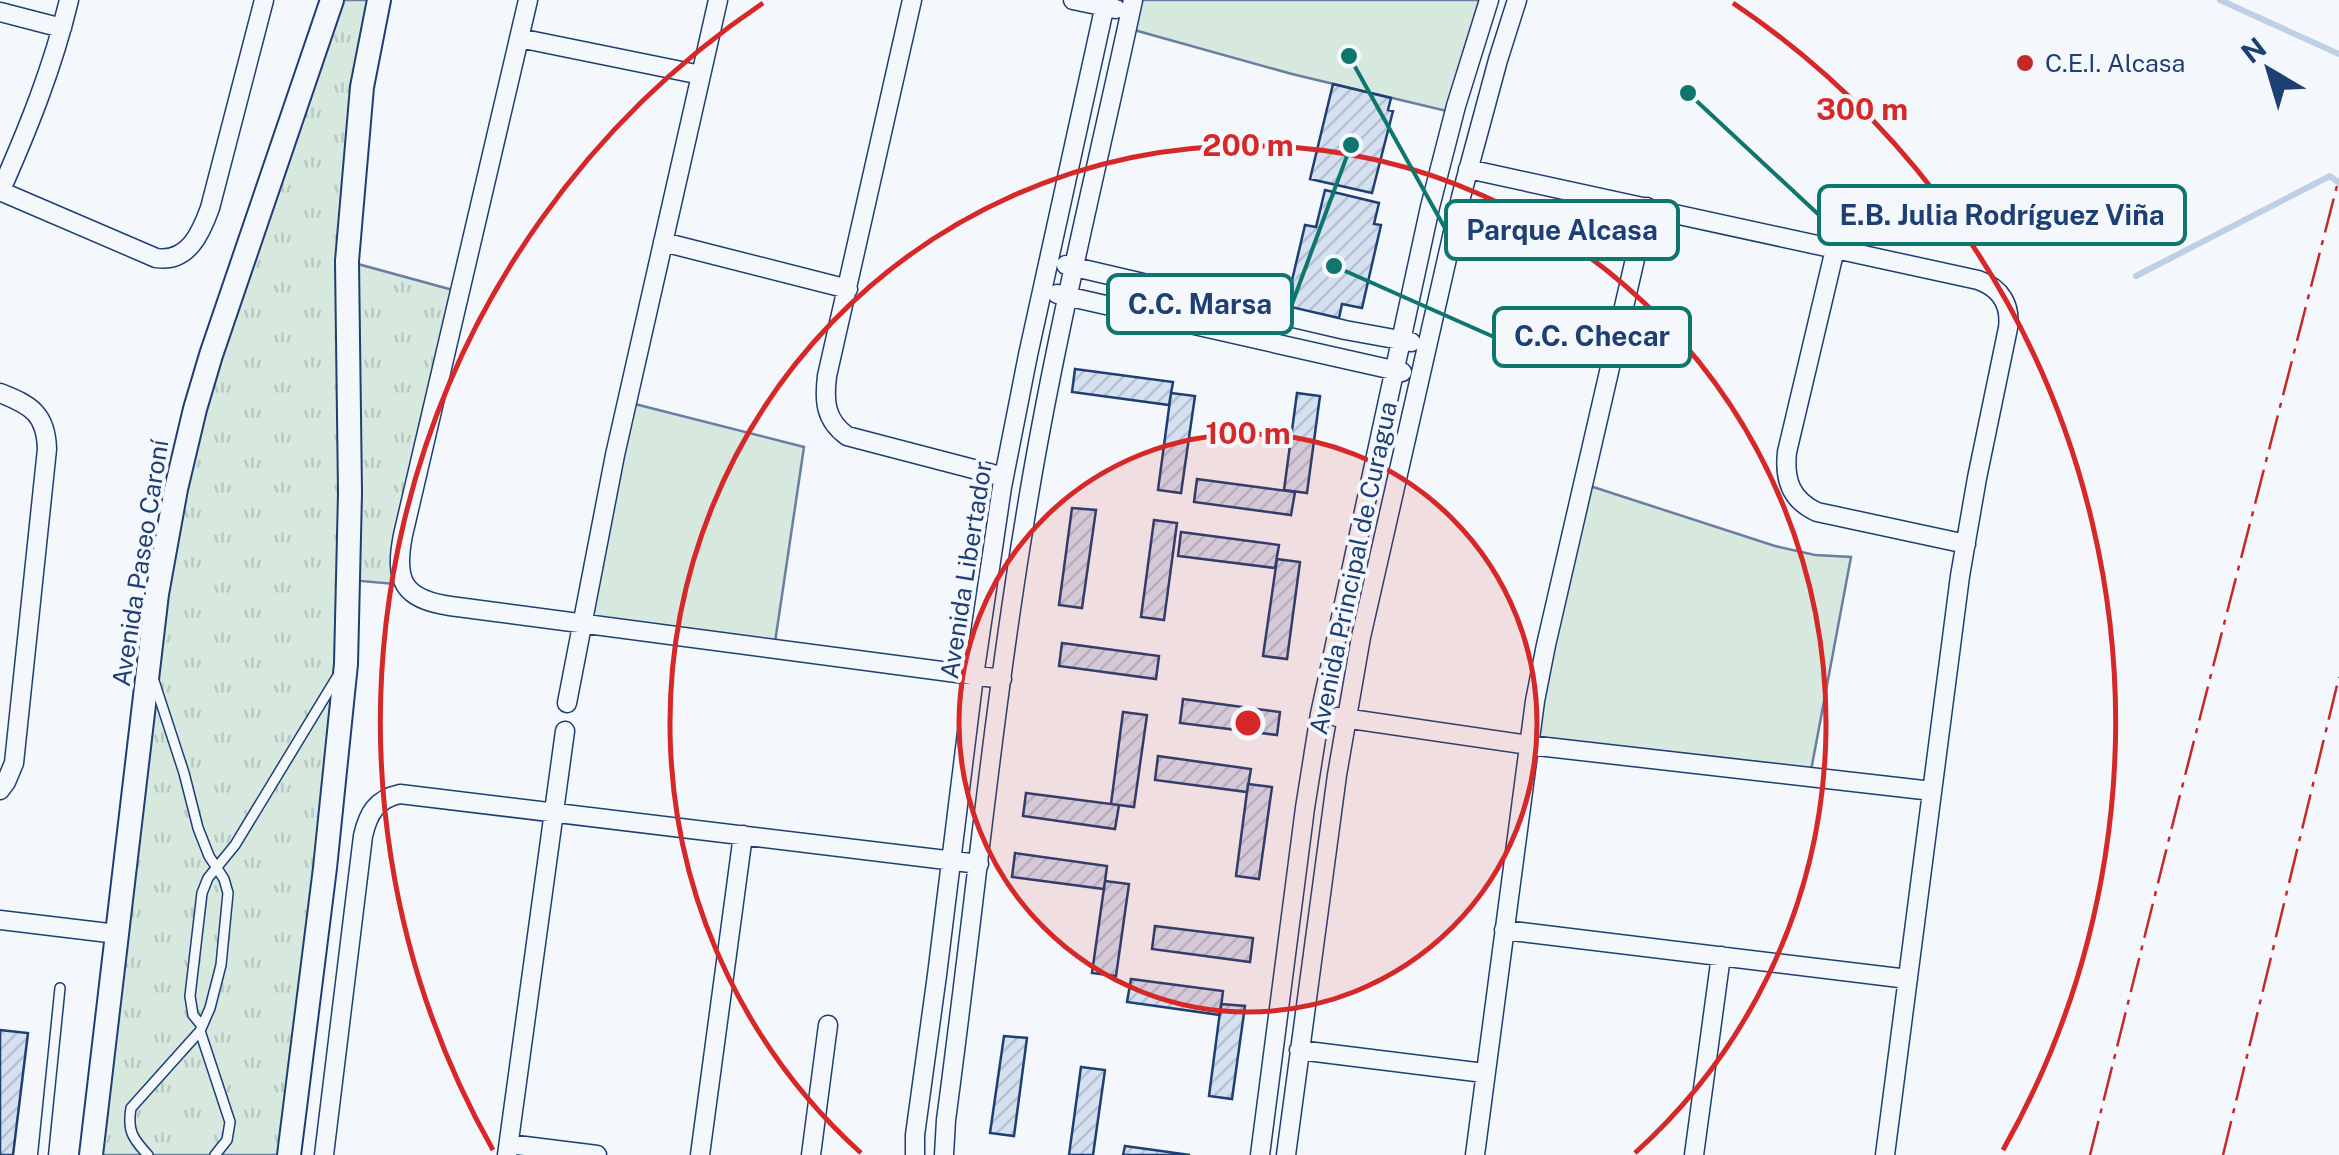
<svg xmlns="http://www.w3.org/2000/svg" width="2339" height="1155" viewBox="0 0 2339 1155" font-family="'Public Sans',sans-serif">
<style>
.grass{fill:url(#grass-tufts);stroke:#687fa3;stroke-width:2.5}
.park{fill:#d7e8df;stroke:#687fa3;stroke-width:2.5}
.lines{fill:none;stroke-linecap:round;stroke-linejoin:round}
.stream{stroke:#bed0e5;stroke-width:6}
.building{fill:url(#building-hatch);stroke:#1d3f73;stroke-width:2.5}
.service-casing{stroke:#1d3f73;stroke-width:12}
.minor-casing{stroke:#1d3f73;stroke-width:21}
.tertiary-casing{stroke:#1d3f73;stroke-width:26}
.service{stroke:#f4f7fb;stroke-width:9}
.minor{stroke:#f4f7fb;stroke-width:18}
.tertiary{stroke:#f4f7fb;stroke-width:22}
.power{stroke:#c62828;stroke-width:2.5;stroke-dasharray:35 8 5 8;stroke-linecap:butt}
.ring{fill:none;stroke:#d62828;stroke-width:5}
.poi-dot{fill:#c62828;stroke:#f4f7fb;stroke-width:4}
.labels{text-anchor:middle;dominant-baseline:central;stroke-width:8;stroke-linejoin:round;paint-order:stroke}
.poi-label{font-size:25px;fill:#1d3f73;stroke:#f4f7fb;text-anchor:start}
.street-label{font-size:25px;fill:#1d3f73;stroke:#f4f7fb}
.centre{fill:#d62828;stroke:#f4f7fb;stroke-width:5}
.ring-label{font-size:30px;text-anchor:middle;font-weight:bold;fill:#d62828;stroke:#f4f7fb;stroke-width:8;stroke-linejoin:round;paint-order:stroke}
.leader{fill:none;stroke:#0f766e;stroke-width:4}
.callout-dot{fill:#0f766e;stroke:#f4f7fb;stroke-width:4}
.callout{fill:#f4f7fb;stroke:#0f766e;stroke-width:4}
.callout-label{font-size:28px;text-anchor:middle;font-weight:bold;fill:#1d3f73}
</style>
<defs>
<pattern id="grass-tufts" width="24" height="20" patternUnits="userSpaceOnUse" patternTransform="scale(2.5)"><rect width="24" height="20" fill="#d7e8df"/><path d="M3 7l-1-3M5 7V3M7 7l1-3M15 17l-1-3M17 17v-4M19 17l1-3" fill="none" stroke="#b8c8c3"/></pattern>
<pattern id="building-hatch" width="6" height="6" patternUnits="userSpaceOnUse" patternTransform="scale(2.5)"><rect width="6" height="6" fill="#d5e0f0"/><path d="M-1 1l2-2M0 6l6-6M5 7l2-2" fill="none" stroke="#b6c1d1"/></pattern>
</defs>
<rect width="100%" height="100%" fill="#f4f7fb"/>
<path class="grass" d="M332,0H379L347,261L460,292L403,535L406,585L350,580L289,1155H91L176,489Z"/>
<path class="park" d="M1133,0H1489L1455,113L1292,74L1127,28Z
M627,402L804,447L774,649L581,623Z
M1584,484L1775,546L1815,555L1851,557L1810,776L1529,745Z"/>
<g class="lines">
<path class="stream" d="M2220,0L2339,54
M2136,276L2330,176L2339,183"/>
</g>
<path class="building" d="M1333,84L1391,98L1388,110L1393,111L1372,193L1310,179Z
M1325,190L1379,203L1374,224L1381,225L1362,308L1342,304L1339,318L1286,306L1305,225L1316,227Z
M1075,369L1173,382L1169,405L1072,392Z
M1171,393L1195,396L1181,493L1158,490Z
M1297,393L1320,396L1307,493L1284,490Z
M1197,479L1295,492L1291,515L1194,502Z
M1072,508L1096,510L1082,608L1059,605Z
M1154,520L1177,523L1164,620L1141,617Z
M1181,532L1279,545L1275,568L1178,556Z
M1277,559L1300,562L1287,659L1263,656Z
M1062,643L1159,656L1156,679L1059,666Z
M1183,699L1280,712L1277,735L1180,723Z
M1123,712L1147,715L1134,807L1111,804Z
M1158,756L1251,769L1247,792L1155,780Z
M1248,784L1272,787L1259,879L1236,876Z
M1026,793L1119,805L1115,829L1023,816Z
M1015,853L1107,866L1104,889L1012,877Z
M1105,881L1129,884L1116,976L1092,973Z
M1155,926L1253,938L1250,962L1152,949Z
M1131,979L1223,991L1220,1015L1127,1002Z
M1221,1004L1245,1006L1232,1099L1209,1096Z
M0,1030L28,1033L13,1155H0Z
M1004,1036L1027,1038L1014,1136L990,1133Z
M1081,1067L1105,1070L1093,1155H1069Z
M1125,1146L1190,1155H1123Z"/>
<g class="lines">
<defs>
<path id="service" d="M202,1026L193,1015L190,996L202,893L208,878L235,845L337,677
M200,1031L230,1122L227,1140L215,1155
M43,1155L60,988
M148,1155C133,1139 127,1131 131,1108L200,1031L210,1008L221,965L228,893L224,879L209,856L198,828L184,773L154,681"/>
<path id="minor" d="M528,0L403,535C394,581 403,599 450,606L1002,679
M912,0L827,376C824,401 825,420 847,436L1004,477
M1073,0L1116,9
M0,12L62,28
M519,38L701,75
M1468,169L1978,280C2001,288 2011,305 2008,328L1977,478L1960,576L1885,1155
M0,191L156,258C188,263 201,233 210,208L264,0
M0,192C28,129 53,67 69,0
M663,242L848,289
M1835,249L1787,452C1784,480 1791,500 1817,512L1966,544
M1066,265L1345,330L1411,342
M1057,294L1402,372
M0,393C31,405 46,414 47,449L14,763L6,782L0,790
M567,703L615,455L718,0
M1337,717L1529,745L1932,791
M0,920L117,934
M1504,930L1908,979
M1299,1050L1484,1073
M509,1144L597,1155
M324,1155L363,836C368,814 376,799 400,794L979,864
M507,1155L565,731
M700,1155L743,835
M811,1155L828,1025
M915,1155V1135L937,975L974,676L1002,487L1028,355L1106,0
M944,1155L946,1120C973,920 992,718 1025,519C1053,344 1096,173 1133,0
M1260,1155L1305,808L1320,714L1430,207L1456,106L1489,0
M1286,1155L1337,775L1361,637L1461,197L1498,60L1517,0
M1475,1155L1535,701L1546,645L1647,207
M1694,1155L1721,956"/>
<path id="tertiary" d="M91,1155L157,594L176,489L195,409L211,355L332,0
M289,1155L325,868L346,664L350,493L347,261L362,87L379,0"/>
</defs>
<use href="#service" class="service-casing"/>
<use href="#minor" class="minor-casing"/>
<use href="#tertiary" class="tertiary-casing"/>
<use href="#service" class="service"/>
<use href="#minor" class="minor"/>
<use href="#tertiary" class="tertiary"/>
<path class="power" d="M2090,1155L2180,795L2339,178
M2223,1155L2339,677"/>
</g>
<circle cx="1248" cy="723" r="289" fill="#d62828" fill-opacity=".12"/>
<g class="ring">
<circle cx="1248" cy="723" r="289"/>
<path d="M861 1153A578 578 0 1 1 1635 1153"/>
<path d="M493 1150A868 868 0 0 1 763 3M1733 3A868 868 0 0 1 2003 1150"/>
</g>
<circle class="poi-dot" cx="2025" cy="63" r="10"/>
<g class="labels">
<g class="poi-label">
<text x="2045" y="63">C.E.I. Alcasa</text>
</g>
<g class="street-label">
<text transform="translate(140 563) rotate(-81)">Avenida Paseo Caroní</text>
<text transform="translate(1353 568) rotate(-78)">Avenida Principal de Curagua</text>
<text transform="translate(966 570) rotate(-81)">Avenida Libertador</text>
</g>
</g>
<circle cx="1248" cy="723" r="15" class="centre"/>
<g class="ring-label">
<text x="1862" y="120">300 m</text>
<text x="1248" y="156">200 m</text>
<text x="1248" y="444">100 m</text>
</g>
<path class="leader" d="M1688 93L1819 215M1349 56L1446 230M1351 145L1292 304M1334 266L1494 337"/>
<g class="callout-dot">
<circle cx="1688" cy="93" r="10"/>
<circle cx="1349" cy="56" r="10"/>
<circle cx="1351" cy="145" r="10"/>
<circle cx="1334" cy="266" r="10"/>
</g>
<g class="callout">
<rect x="1819" y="186" width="366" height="58" rx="10"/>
<rect x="1446" y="201" width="232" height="58" rx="10"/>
<rect x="1108" y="275" width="184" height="58" rx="10"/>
<rect x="1494" y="308" width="196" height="58" rx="10"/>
</g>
<g class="callout-label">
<text x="2002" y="225">E.B. Julia Rodríguez Viña</text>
<text x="1562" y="240">Parque Alcasa</text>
<text x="1200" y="314">C.C. Marsa</text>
<text x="1592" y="346">C.C. Checar</text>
</g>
<g transform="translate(2269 70) rotate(322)" stroke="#f4f7fb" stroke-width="8" paint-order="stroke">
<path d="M0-8L18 38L0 25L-18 38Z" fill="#1d3f73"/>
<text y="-15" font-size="28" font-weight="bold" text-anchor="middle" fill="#1d3f73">N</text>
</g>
</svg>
